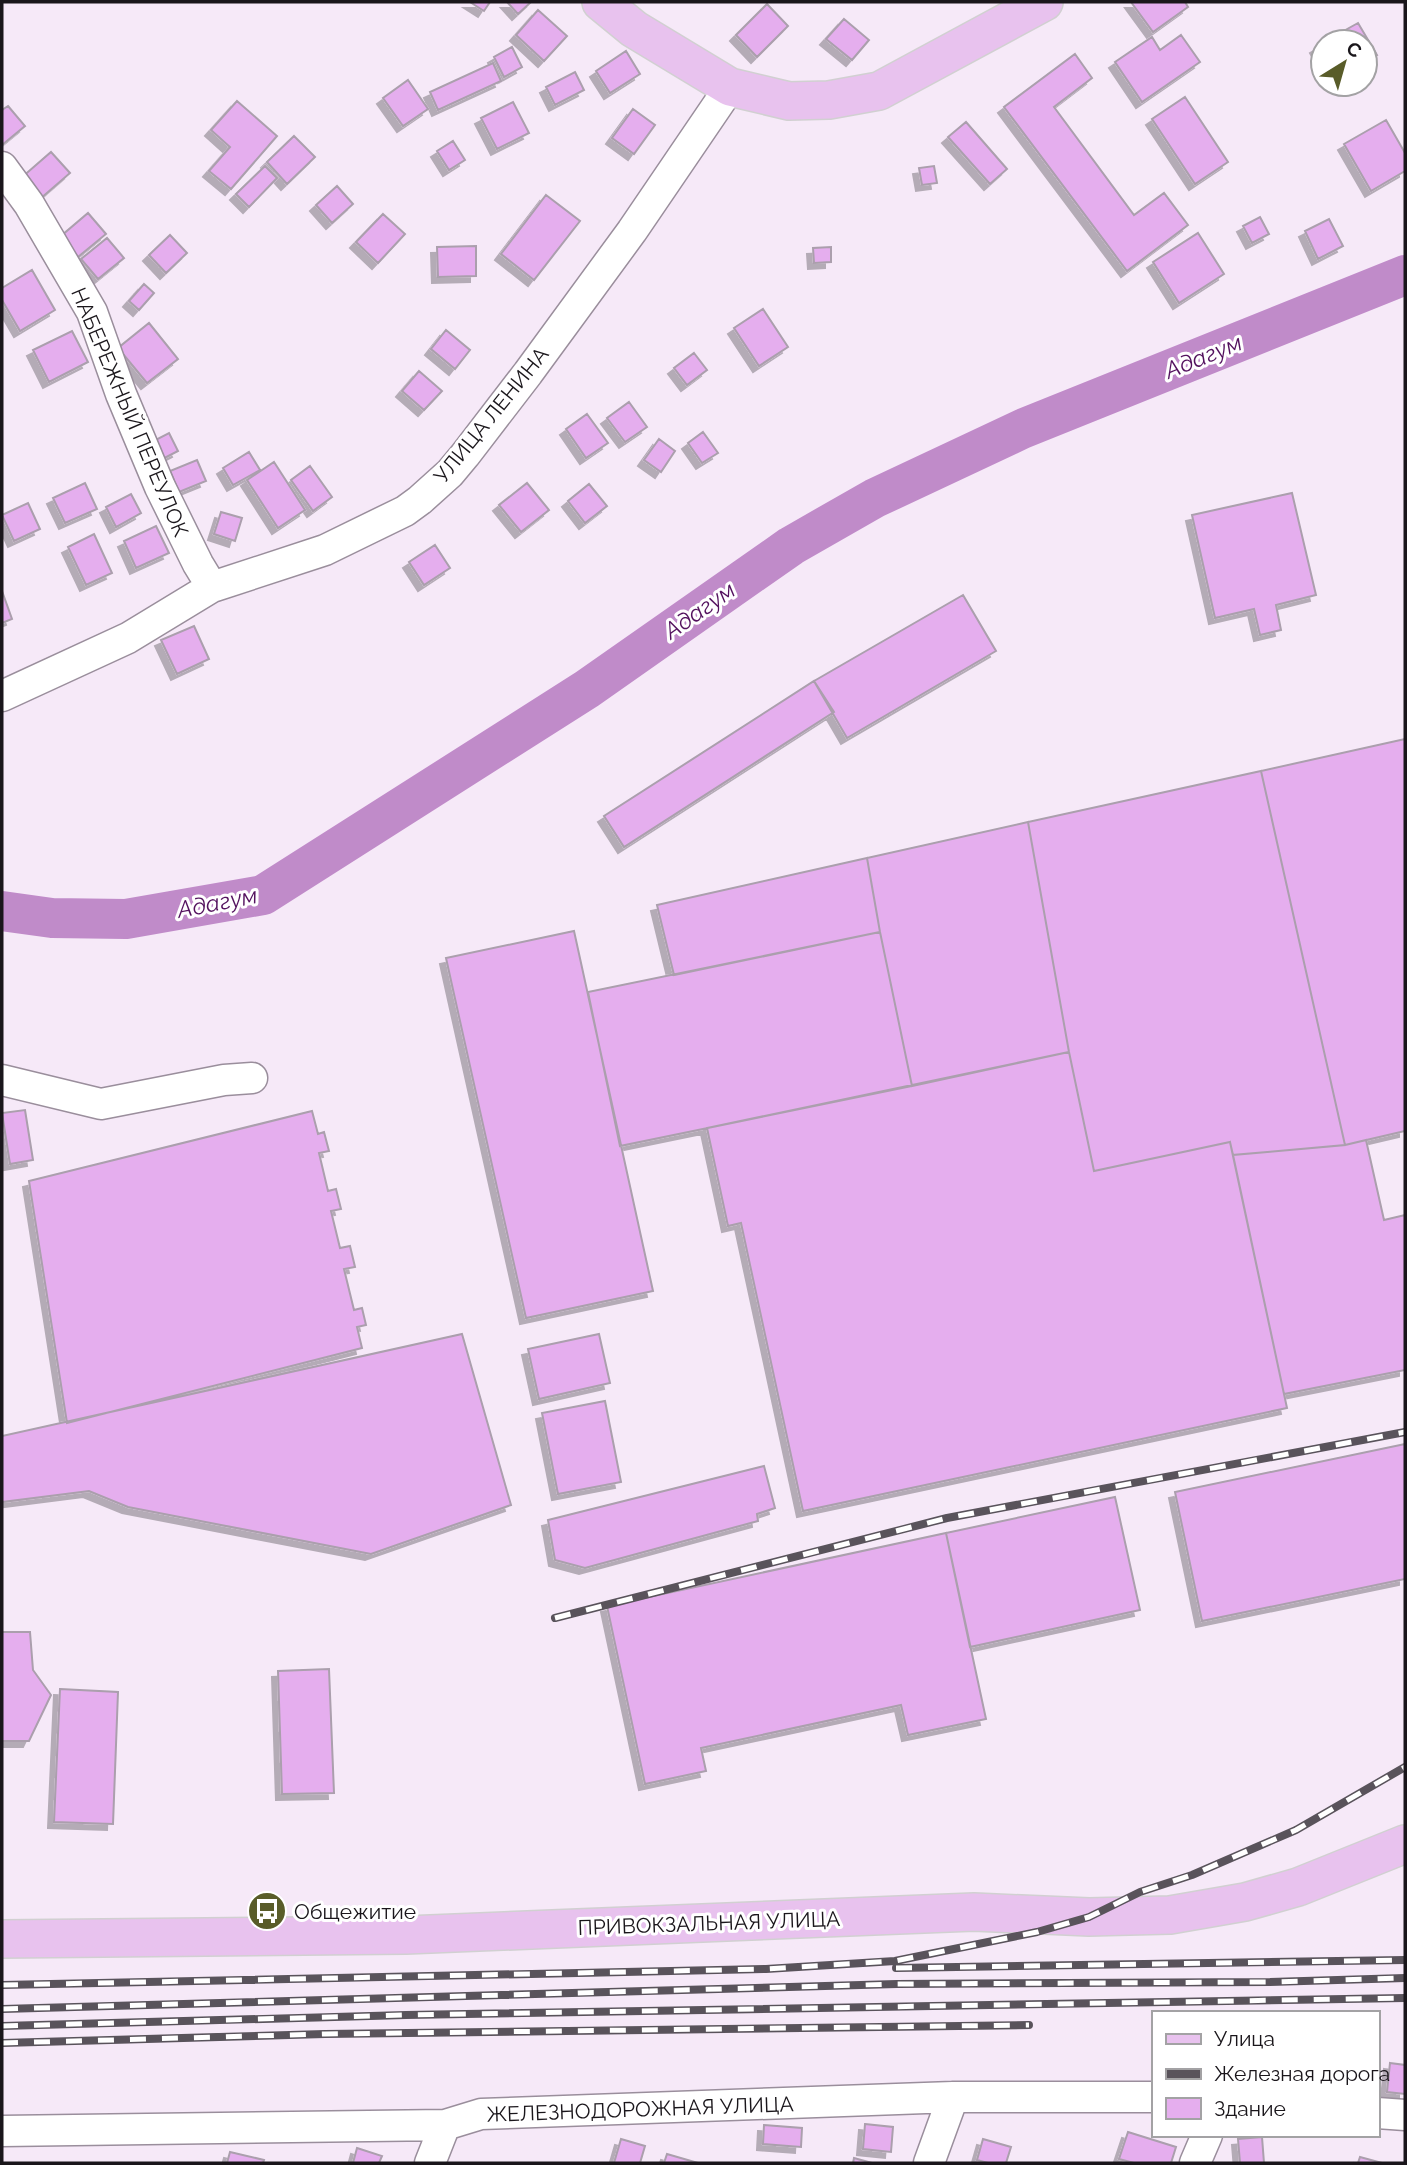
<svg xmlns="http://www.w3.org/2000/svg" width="1407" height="2165" viewBox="0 0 1407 2165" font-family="Raleway,sans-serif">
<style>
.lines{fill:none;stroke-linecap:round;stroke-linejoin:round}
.river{stroke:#c08bc9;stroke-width:40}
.building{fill:#e5aeee;stroke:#ab9fad;stroke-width:2;filter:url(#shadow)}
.minor-casing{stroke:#9a8e9c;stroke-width:33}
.major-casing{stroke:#d1d0d1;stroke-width:40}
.minor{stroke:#fff;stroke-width:30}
.major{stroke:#e8c2ee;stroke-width:37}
.rail-casing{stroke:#59535b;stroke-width:8}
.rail{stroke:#fff;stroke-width:5;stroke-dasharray:16;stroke-linecap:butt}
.labels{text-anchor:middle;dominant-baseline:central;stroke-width:6;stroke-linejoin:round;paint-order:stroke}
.street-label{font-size:21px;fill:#1a161b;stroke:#fff}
.poi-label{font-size:21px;fill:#1a161b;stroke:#fff;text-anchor:start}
.water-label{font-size:23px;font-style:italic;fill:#53115e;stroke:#fff}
</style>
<defs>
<filter id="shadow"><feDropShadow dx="-6" dy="6" stdDeviation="0" flood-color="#0004"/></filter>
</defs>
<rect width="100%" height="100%" fill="#f6e9f8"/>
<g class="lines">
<path class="river" d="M2,911L52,918L126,919L263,895L587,689L791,546L875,498L1022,429L1405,275"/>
</g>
<path class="building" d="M470,2H490L484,11Z
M507,2H531L518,14Z
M1131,2H1185L1188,7L1153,32Z
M767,4L788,26L757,57L736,35Z
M538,10L567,36L544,61L516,35Z
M844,19L869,40L852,60L826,39Z
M1358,23L1377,55L1365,61V42H1324Z
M1181,35L1200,62L1142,102L1115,62L1152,37L1160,50Z
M1323,43V59L1316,47Z
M512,47L522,67L504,77L494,57Z
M626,51L640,74L610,93L596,71Z
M1075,54L1092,78L1054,107L1134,215L1164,193L1188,225L1127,271L1004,107Z
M493,63L501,81L438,110L430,92Z
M575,72L584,90L555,105L546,87Z
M408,80L428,109L403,126L383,98Z
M1185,97L1228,162L1195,184L1152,119Z
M237,101L277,136L231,189L209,171L230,147L211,130Z
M513,102L529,133L497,149L481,118Z
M8,106L25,126L2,145V110Z
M633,109L655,125L634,154L612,138Z
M1386,120L1405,153V171L1371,191L1344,144Z
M966,122L1007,169L990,184L948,137Z
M294,136L315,157L287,184L267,162Z
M453,141L465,160L449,170L437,151Z
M51,152L70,173L40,199L21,178Z
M265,166L277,178L249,207L236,194Z
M934,166L937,183L922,185L919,168Z
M337,186L353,204L332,223L316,205Z
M546,195L580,221L534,280L501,254Z
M88,213L106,234L78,257L61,236Z
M383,214L405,234L378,263L356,242Z
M1260,217L1269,234L1252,243L1243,226Z
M1329,219L1343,246L1318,259L1305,231Z
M1198,233L1224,274L1179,303L1153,262Z
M170,235L187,253L166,273L149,255Z
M107,238L124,258L98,279L81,259Z
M476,246V276L438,277L437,247Z
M831,247V262L814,263L813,248Z
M32,270L55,310L20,331L2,300V288Z
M144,284L154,293L139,310L129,301Z
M763,309L788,347L759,366L734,328Z
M149,323L178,359L147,383L118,348Z
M446,330L470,350L455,369L431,349Z
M72,331L88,362L49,382L33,350Z
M694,353L707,370L687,385L674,368Z
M419,371L442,391L424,410L402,391Z
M629,402L647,427L625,442L607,418Z
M587,414L608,443L586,458L566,429Z
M703,432L718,453L702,463L688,443Z
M169,433L178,451L153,464L144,446Z
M659,439L675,451L661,472L644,460Z
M249,452L260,470L233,485L223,468Z
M197,460L206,481L179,492L170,471Z
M274,462L305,510L278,528L247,480Z
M310,466L332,497L313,511L291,480Z
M85,483L97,509L65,523L53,498Z
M527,483L549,510L521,532L499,505Z
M589,484L607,506L585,523L568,501Z
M1292,493L1316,595L1276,605L1281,630L1260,635L1254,609L1215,618L1192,515Z
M131,494L141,513L116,527L106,507Z
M28,503L40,529L14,541L2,515Z
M221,512L242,518L235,541L214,534Z
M156,526L169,553L136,568L124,541Z
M94,534L112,573L86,585L68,547Z
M435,545L450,568L424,585L409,562Z
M2,591L12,619L2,623Z
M963,595L996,651L847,738L814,681Z
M194,626L209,659L177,674L161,640Z
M814,681L834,712L624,847L604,816Z
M1405,739V1131L1345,1145L1261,771Z
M1261,771L1345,1145L1233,1155L1230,1142L1094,1171L1069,1052L1028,822Z
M1028,822L1069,1052L912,1086L880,932L867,858Z
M867,858L880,932L674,975L657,905Z
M574,931L653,1291L526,1318L446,958Z
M880,932L912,1086L620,1146L588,992Z
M1069,1052L1094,1171L1230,1142L1287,1408L803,1511L741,1223L728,1226L707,1128Z
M25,1110L33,1160L10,1164L2,1113Z
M312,1111L318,1134L324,1132L329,1151L319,1153L328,1191L336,1189L341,1209L331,1211L340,1248L350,1246L355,1267L344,1269L354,1310L362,1308L366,1325L357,1327L362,1348L67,1423L29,1181Z
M1366,1140L1384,1220L1405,1215V1370L1284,1394L1233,1155L1345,1145Z
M462,1334L511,1505L371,1554L128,1507L89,1491L2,1502V1436Z
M599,1334L610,1383L539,1399L528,1349Z
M605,1401L621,1482L558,1494L542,1413Z
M1405,1444V1579L1202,1621L1175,1492Z
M764,1466L775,1508L757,1514L758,1521L585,1568L555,1560L548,1520Z
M1115,1497L1140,1610L970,1647L946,1533Z
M946,1533L986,1719L908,1735L901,1705L701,1748L706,1771L645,1784L607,1606Z
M2,1632H30L33,1670L51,1695L29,1741H2Z
M329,1669L334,1793L282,1794L278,1671Z
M60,1689L118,1692L113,1824L54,1822Z
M1390,2063L1405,2065V2094L1387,2092Z
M865,2124L893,2127L891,2152L863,2149Z
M764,2125L802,2128L801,2147L763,2144Z
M1128,2132L1176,2147L1171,2163H1134L1119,2159Z
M1262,2137L1264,2163H1240L1238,2139Z
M621,2139L645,2146L640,2163H614Z
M983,2139L1011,2147L1006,2163H988L977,2160Z
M357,2148L382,2156L379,2163H353Z
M230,2152L264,2160L263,2163H227Z
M667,2154L698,2163H664Z
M1360,2157L1382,2163H1358Z
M854,2158L872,2163H853Z"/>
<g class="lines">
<defs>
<path id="minor" d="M2,167L29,204L92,312L121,394L160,487L198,564L212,587
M2,696L128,638L212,587L325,550L405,511L420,500L450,473L465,455L528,373L632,231L730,87
M2,1080L101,1104L224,1080L252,1078
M1377,2113L1405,2115
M2,2131L445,2125L481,2114L953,2097H1153
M430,2163L445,2125
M929,2163L953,2097
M1195,2163L1207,2135"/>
<path id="major" d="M601,2L634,29L730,87L789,101L829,100L879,91L1044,2
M2,1939L406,1935L974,1912L1089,1917L1170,1915L1245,1902L1298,1887L1405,1844"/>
</defs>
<use href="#minor" class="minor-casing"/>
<use href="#major" class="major-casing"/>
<use href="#minor" class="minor"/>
<use href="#major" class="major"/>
<defs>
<path id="rail" d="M555,1618L947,1518L1405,1432
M896,1968L1405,1960
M2,1985L766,1969L895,1961L1037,1932L1089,1917L1140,1892L1192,1875L1296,1830L1405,1767
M2,2009L897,1984L1270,1982L1405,1978
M2,2026L406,2015L1405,1998
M2,2043L325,2034L1029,2025"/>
</defs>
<use href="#rail" class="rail-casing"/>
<use href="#rail" class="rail"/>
</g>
<defs>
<symbol id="bus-disc" viewBox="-11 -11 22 22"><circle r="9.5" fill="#595c29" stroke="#fff"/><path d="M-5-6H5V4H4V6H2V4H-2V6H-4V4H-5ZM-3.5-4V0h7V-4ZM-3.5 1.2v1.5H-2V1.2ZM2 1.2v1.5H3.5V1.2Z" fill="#fff"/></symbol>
</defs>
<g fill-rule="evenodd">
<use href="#bus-disc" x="245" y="1889" width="44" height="44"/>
</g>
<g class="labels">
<g class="street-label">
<text transform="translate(130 412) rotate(67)">НАБЕРЕЖНЫЙ ПЕРЕУЛОК</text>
<text transform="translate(491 415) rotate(-51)">УЛИЦА ЛЕНИНА</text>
<text transform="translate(709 1923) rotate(-2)">ПРИВОКЗАЛЬНАЯ УЛИЦА</text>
<text transform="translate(640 2109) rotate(-2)">ЖЕЛЕЗНОДОРОЖНАЯ УЛИЦА</text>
</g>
<g class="poi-label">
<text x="294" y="1911">Общежитие</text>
</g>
<g class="water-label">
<text transform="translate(1203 356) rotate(-22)">Адагум</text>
<text transform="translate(699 610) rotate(-35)">Адагум</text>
<text transform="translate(217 902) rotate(-11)">Адагум</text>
</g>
</g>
<rect width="1407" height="2165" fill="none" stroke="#1a161b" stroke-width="7"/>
<rect x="1152" y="2011" width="228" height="126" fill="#ffffff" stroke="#a3a2a4" stroke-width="2"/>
<rect x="1166" y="2034" width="35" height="10" fill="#e8c2ee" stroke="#a3a2a4" stroke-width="2"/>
<text x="1214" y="2046" font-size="21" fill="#1a161b">Улица</text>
<rect x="1166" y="2069" width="35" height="10" fill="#59535b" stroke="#a3a2a4" stroke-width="2"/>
<text x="1214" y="2081" font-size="21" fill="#1a161b">Железная дорога</text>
<rect x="1166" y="2098" width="35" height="21" fill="#e5aeee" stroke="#a3a2a4" stroke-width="2"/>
<text x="1214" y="2116" font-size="21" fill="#1a161b">Здание</text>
<g transform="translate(1344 63) rotate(37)"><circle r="33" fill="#ffffff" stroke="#a3a2a4" stroke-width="2"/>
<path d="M0-5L12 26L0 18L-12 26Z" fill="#595c29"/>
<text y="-10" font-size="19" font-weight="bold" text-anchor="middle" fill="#1a161b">С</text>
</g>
</svg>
